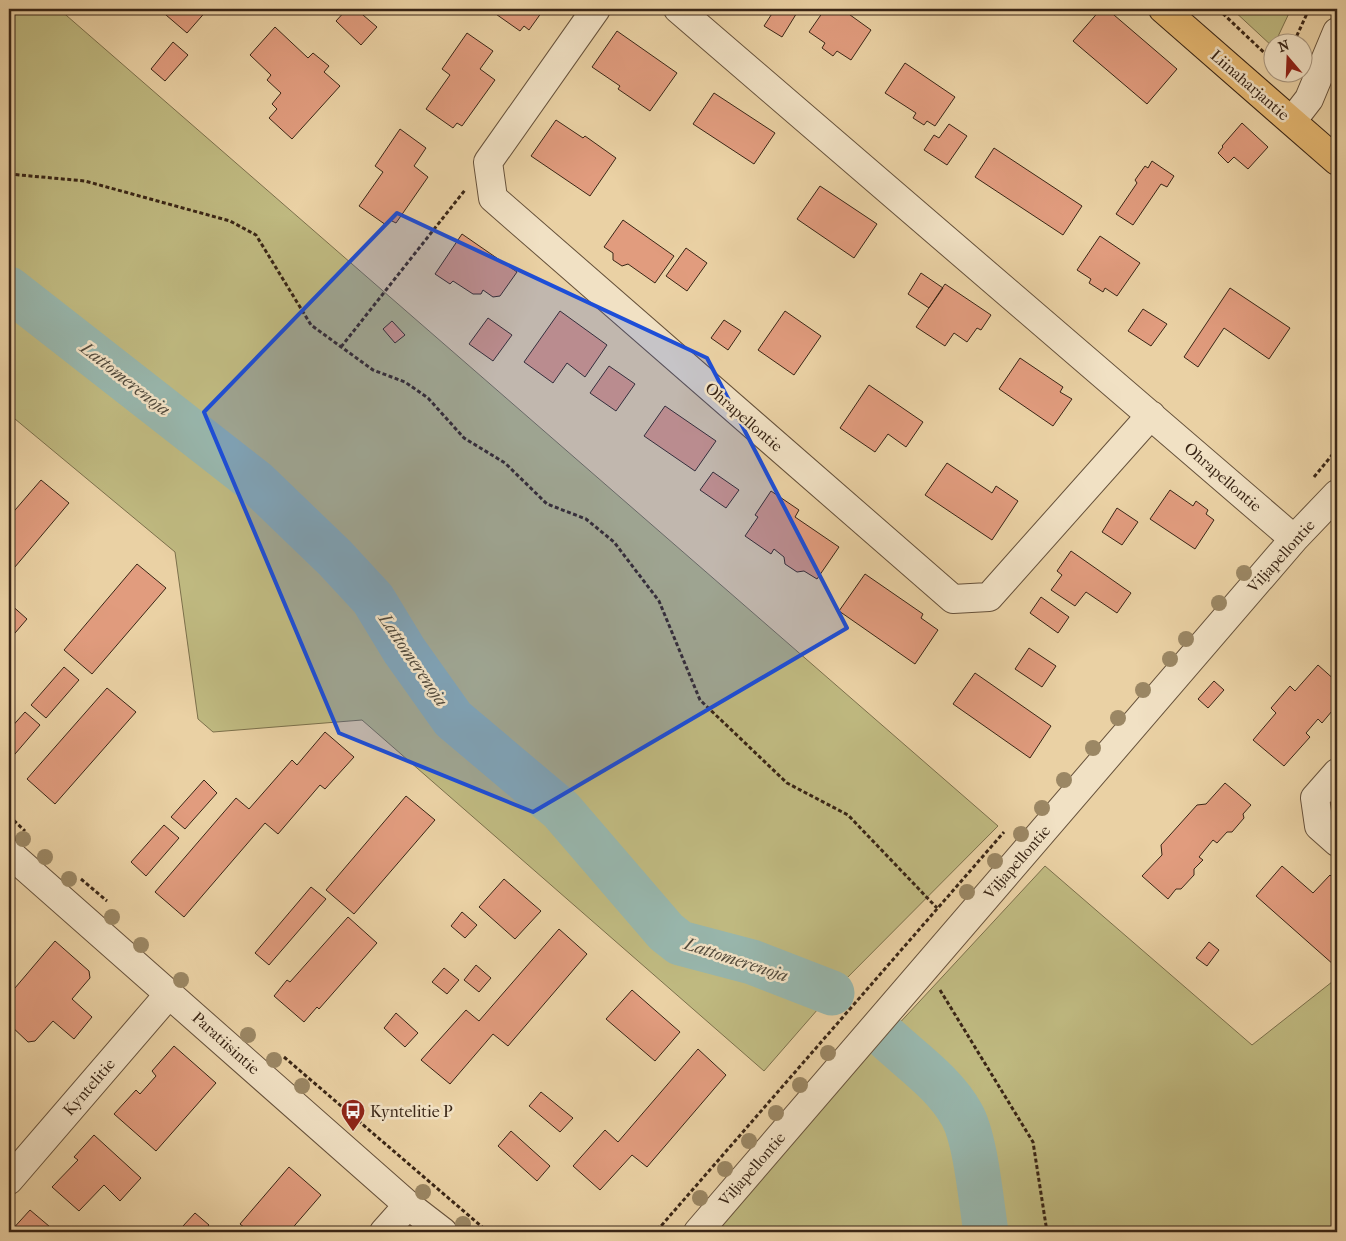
<svg xmlns="http://www.w3.org/2000/svg" width="1346" height="1241" viewBox="0 0 1346 1241" font-family="'IM FELL French Canon',serif">
<style>
.green{fill:#bfb980;stroke:#7c704b}
.lines{fill:none;stroke-linecap:round;stroke-linejoin:round}
.river{stroke:#98b6ac;stroke-width:45}
.building{fill:#e19c7e;stroke:#3a2616}
.minor-casing{stroke:#66513a;stroke-width:30}
.major-casing{stroke:#3a2616;stroke-width:30}
.path{stroke:#3a2616;stroke-width:3;stroke-dasharray:4 2.5;stroke-linecap:butt}
.minor{stroke:#f1e1c4;stroke-width:28}
.major{stroke:#e5b872;stroke-width:28}
.tree{fill:#9b8764}
.marked{fill:#1d4ed8;fill-opacity:0.2;stroke:#1d4ed8;stroke-width:4;stroke-linejoin:round}
.labels{text-anchor:middle;dominant-baseline:central;stroke-width:5;stroke-linejoin:round;paint-order:stroke}
.street-label{font-size:16px;fill:#3a2616;stroke:#f1e1c4}
.poi-label{font-size:16px;fill:#3a2616;stroke:#f1e1c4;text-anchor:start}
.water-label{font-size:18px;font-style:italic;fill:#524a3c;stroke:#f1e1c4}
</style>
<rect width="100%" height="100%" fill="#ead1a4"/>
<filter id="stains"><feTurbulence type="fractalNoise" baseFrequency=".004" numOctaves="4"/><feColorMatrix values="0 0 0 0 .2 0 0 0 0 .09 0 0 0 0 .02 0 0 0 .5 -.17"/></filter>
<radialGradient id="worn" r=".72"><stop offset=".6" stop-color="#630" stop-opacity="0"/><stop offset="1" stop-color="#630" stop-opacity=".3"/></radialGradient>
<path class="green" d="M9,9H59L998,826L832,993L764,1071L362,720L213,732L198,719L175,552L9,414Z
M1232,9H1291L1273,47Z
M1045,866L1252,1045L1337,978V1232H999C992,1193 989,1145 969,1110C950,1078 921,1054 894,1029Z
M874,1049C900,1071 931,1092 949,1122C960,1140 966,1208 970,1232H714Z"/>
<g class="lines">
<path class="river" d="M9,289L256,482L335,558L373,599L404,650L453,719L561,810L666,932L680,943L752,962L832,993
M887,1038C913,1062 945,1084 962,1115C976,1140 981,1202 986,1232"/>
</g>
<path class="building" d="M159,9H208L187,33Z
M347,9H356L377,27L361,45L336,21Z
M496,9H544L529,30L524,26L520,31L493,12Z
M775,9H795L798,11L782,37L764,26Z
M825,9H847L846,12L871,30L851,60L837,51L833,56L822,48L825,43L809,32Z
M1101,9H1107L1177,69L1147,104L1073,41Z
M275,27L308,58L313,53L329,66L324,72L340,86L292,139L269,118L277,109L272,104L281,93L267,80L271,75L250,55Z
M617,31L677,73L650,111L618,89L620,86L592,67Z
M467,33L493,51L480,69L495,80L462,126L457,123L453,128L426,109L450,75L442,69Z
M173,42L188,55L165,81L151,69Z
M905,63L955,97L935,126L927,121L924,125L913,118L916,113L885,93Z
M714,93L775,133L754,164L693,124Z
M556,120L583,138L585,136L616,158L590,196L531,156Z
M1242,123L1268,147L1248,169L1234,157L1228,163L1218,153L1223,147L1222,146Z
M949,124L967,136L947,165L924,150L934,135L939,138Z
M400,129L426,148L414,166L428,177L396,223L390,220L386,225L359,206L383,172L375,166Z
M994,148L1082,206L1063,235L975,177Z
M1152,161L1174,176L1167,187L1161,184L1133,225L1116,214L1137,183L1135,180L1145,166L1148,168Z
M820,186L877,224L854,258L797,219Z
M623,220L674,256L655,283L628,264L622,266L613,260V253L604,247Z
M462,234L517,272L500,296L493,297L483,290L481,294H473L453,281L450,284L435,274Z
M1100,236L1140,263L1117,296L1105,288L1103,292L1089,283L1091,279L1077,270Z
M686,248L707,263L687,291L666,276Z
M921,273L943,288L929,308L908,294Z
M945,284L991,315L981,330L977,328L967,342L954,333L945,346L916,327Z
M1230,288L1290,328L1269,359L1224,328L1198,367L1184,357Z
M1143,309L1167,324L1151,346L1128,331Z
M560,311L607,345L585,377L567,363L553,383L524,362Z
M785,311L821,336L794,375L758,350Z
M488,318L512,335L493,361L469,344Z
M724,320L741,331L728,350L711,338Z
M392,321L405,335L395,343L383,329Z
M1020,358L1063,387L1060,392L1072,399L1053,426L999,389Z
M609,366L635,384L616,411L590,393Z
M869,385L923,422L906,447L888,434L875,452L840,428Z
M665,406L716,441L695,471L644,436Z
M947,463L992,493L996,486L1018,501L992,540L925,495Z
M713,472L739,490L726,508L700,490Z
M41,480L69,503L9,574V517Z
M1170,490L1193,506L1196,501L1208,510L1206,514L1214,520L1195,549L1150,519Z
M771,491L799,510L795,517L839,547L817,579L804,571L797,572L785,564L784,557L774,549L771,554L745,536L758,517L755,515Z
M1117,508L1138,522L1122,545L1102,532Z
M1071,551L1131,593L1117,613L1086,592L1075,606L1051,590L1062,575L1057,571Z
M137,564L166,588L92,674L64,650Z
M865,574L923,614L921,618L938,630L915,664L839,611Z
M1041,597L1069,617L1058,633L1030,613Z
M9,603L27,619L9,640Z
M1029,648L1056,666L1042,687L1015,669Z
M1318,665L1337,682V705L1322,723L1318,719L1306,733L1310,737L1284,766L1253,740L1276,713L1271,708L1290,686L1295,691Z
M64,667L79,680L46,718L31,705Z
M975,673L1051,726L1030,758L953,704Z
M1214,681L1224,690L1208,708L1198,699Z
M107,688L136,712L55,804L27,779Z
M25,712L40,725L9,761V730Z
M325,732L354,757L325,789L320,785L278,834L265,823L184,917L155,892L236,798L249,809L292,760L297,765Z
M204,780L217,793L185,829L171,817Z
M1225,783L1251,805L1243,814L1244,818L1232,832H1227L1217,843L1213,840L1199,857L1203,860L1194,869V875L1181,889H1176L1168,899L1142,876L1162,855L1161,845L1197,805L1206,804Z
M406,796L435,820L354,914L326,890Z
M164,825L179,838L146,876L131,862Z
M1282,866L1313,893L1330,875L1337,882V962L1334,965L1256,896Z
M504,879L541,911L515,939L479,907Z
M311,887L326,899L269,965L255,953Z
M462,912L477,925L465,938L451,926Z
M348,917L377,943L319,1009L317,1007L304,1022L274,996L287,980L290,982Z
M559,929L587,954L508,1046L493,1034L450,1084L421,1060L466,1010L479,1021Z
M55,941L89,971L90,978L72,999L92,1017L74,1039L53,1021L35,1041L28,1042L9,1024V995Z
M1209,942L1219,950L1207,966L1196,958Z
M476,965L491,978L479,992L464,980Z
M444,968L459,980L447,994L432,982Z
M632,990L680,1032L655,1061L606,1019Z
M396,1013L418,1033L405,1047L384,1028Z
M174,1046L216,1083L156,1151L114,1114L136,1090L140,1094L156,1076L152,1071Z
M698,1049L726,1075L647,1167L632,1155L600,1190L573,1166L605,1130L618,1142Z
M541,1092L573,1118L560,1132L529,1106Z
M511,1131L550,1166L537,1181L498,1146Z
M94,1135L141,1178L120,1201L104,1185L79,1211L52,1187L78,1160L74,1157Z
M289,1167L321,1195L289,1232H250L240,1224Z
M30,1210L56,1232H10Z
M195,1213L209,1225L203,1232H190L183,1226Z"/>
<g class="lines">
<defs>
<path id="minor" d="M596,9L488,162L493,198L953,599L989,597L1151,415
M678,9L1294,539
M1292,121L1309,99L1337,32
M1337,773L1315,798L1319,826L1337,842
M9,853L408,1205L443,1232
M9,1180L170,993
M384,1232L408,1205
M698,1232L1294,539L1337,494"/>
<path id="major" d="M1163,9L1337,161"/>
</defs>
<use href="#minor" class="minor-casing"/>
<use href="#major" class="major-casing"/>
<path class="path" d="M1218,9L1274,62
M1294,42L1309,9
M1284,72L1290,79
M9,174L85,181L230,221L256,235L311,325L373,370L405,382L428,398L464,438L505,463L547,504L586,519L614,542L659,601L700,700L787,783L848,815L937,908
M341,347L465,190
M1314,477L1337,449
M9,816L25,831
M81,879L107,901
M940,990L1033,1142L1047,1232
M284,1057L488,1232
M650,1232L661,1226L1004,832"/>
<use href="#minor" class="minor"/>
<use href="#major" class="major"/>
</g>
<g class="tree">
<circle cx="1244" cy="573" r="8"/>
<circle cx="1219" cy="603" r="8"/>
<circle cx="1186" cy="639" r="8"/>
<circle cx="1170" cy="659" r="8"/>
<circle cx="1143" cy="690" r="8"/>
<circle cx="1118" cy="718" r="8"/>
<circle cx="1093" cy="748" r="8"/>
<circle cx="1064" cy="780" r="8"/>
<circle cx="1042" cy="808" r="8"/>
<circle cx="1021" cy="834" r="8"/>
<circle cx="23" cy="839" r="8"/>
<circle cx="45" cy="857" r="8"/>
<circle cx="995" cy="861" r="8"/>
<circle cx="69" cy="879" r="8"/>
<circle cx="967" cy="892" r="8"/>
<circle cx="112" cy="917" r="8"/>
<circle cx="141" cy="945" r="8"/>
<circle cx="181" cy="980" r="8"/>
<circle cx="248" cy="1035" r="8"/>
<circle cx="828" cy="1053" r="8"/>
<circle cx="274" cy="1060" r="8"/>
<circle cx="800" cy="1085" r="8"/>
<circle cx="302" cy="1086" r="8"/>
<circle cx="776" cy="1113" r="8"/>
<circle cx="749" cy="1141" r="8"/>
<circle cx="725" cy="1169" r="8"/>
<circle cx="423" cy="1192" r="8"/>
<circle cx="700" cy="1198" r="8"/>
<circle cx="463" cy="1224" r="8"/>
</g>
<path class="marked" d="M397,213L707,358L847,628L533,812L339,733L204,412Z"/>
<defs>
<symbol id="bus-pin" viewBox="-11 -11 22 30"><path d="M0 17L-7.5 6A9.5 9.5 0 1 1 7.5 6Z" fill="#8f2418" stroke="#f1e1c4"/><path d="M-5-6H5V4H4V6H2V4H-2V6H-4V4H-5ZM-3.5-4V0h7V-4ZM-3.5 1.2v1.5H-2V1.2ZM2 1.2v1.5H3.5V1.2Z" fill="#fff"/></symbol>
</defs>
<g fill-rule="evenodd">
<use href="#bus-pin" x="339" y="1097" width="28" height="38"/>
</g>
<g class="labels">
<g class="street-label">
<text transform="translate(1250 85) rotate(41)">Liinaharjantie</text>
<text transform="translate(744 417) rotate(41)">Ohrapellontie</text>
<text transform="translate(1223 477) rotate(41)">Ohrapellontie</text>
<text transform="translate(1281 556) rotate(-48)">Viljapellontie</text>
<text transform="translate(1017 862) rotate(-49)">Viljapellontie</text>
<text transform="translate(226 1043) rotate(42)">Paratiisintie</text>
<text transform="translate(89 1087) rotate(-49)">Kyntelitie</text>
<text transform="translate(752 1169) rotate(-49)">Viljapellontie</text>
</g>
<g class="poi-label">
<text x="370" y="1111">Kyntelitie P</text>
</g>
<g class="water-label">
<text transform="translate(125 379) rotate(38)">Lattomerenoja</text>
<text transform="translate(413 660) rotate(56)">Lattomerenoja</text>
<text transform="translate(736 960) rotate(18)">Lattomerenoja</text>
</g>
</g>
<rect width="1346" height="1241" fill="none" stroke="#ead1a4" stroke-width="30"/>
<rect x="10" y="10" width="1326" height="1221" fill="none" stroke="#3a2616" stroke-width="2.5"/>
<rect x="15" y="15" width="1316" height="1211" fill="none" stroke="#3a2616"/>
<g transform="translate(1288 58) rotate(341)"><circle r="24" fill="#f1e1c4" stroke="#a8967e"/>
<path d="M0-4L9 19L0 12L-9 19Z" fill="#8f2418"/>
<text y="-8" font-size="14" font-weight="bold" text-anchor="middle" fill="#3a2616">N</text>
</g>
<rect width="100%" height="100%" filter="url(#stains)"/>
<rect width="100%" height="100%" fill="url(#worn)"/>
</svg>
